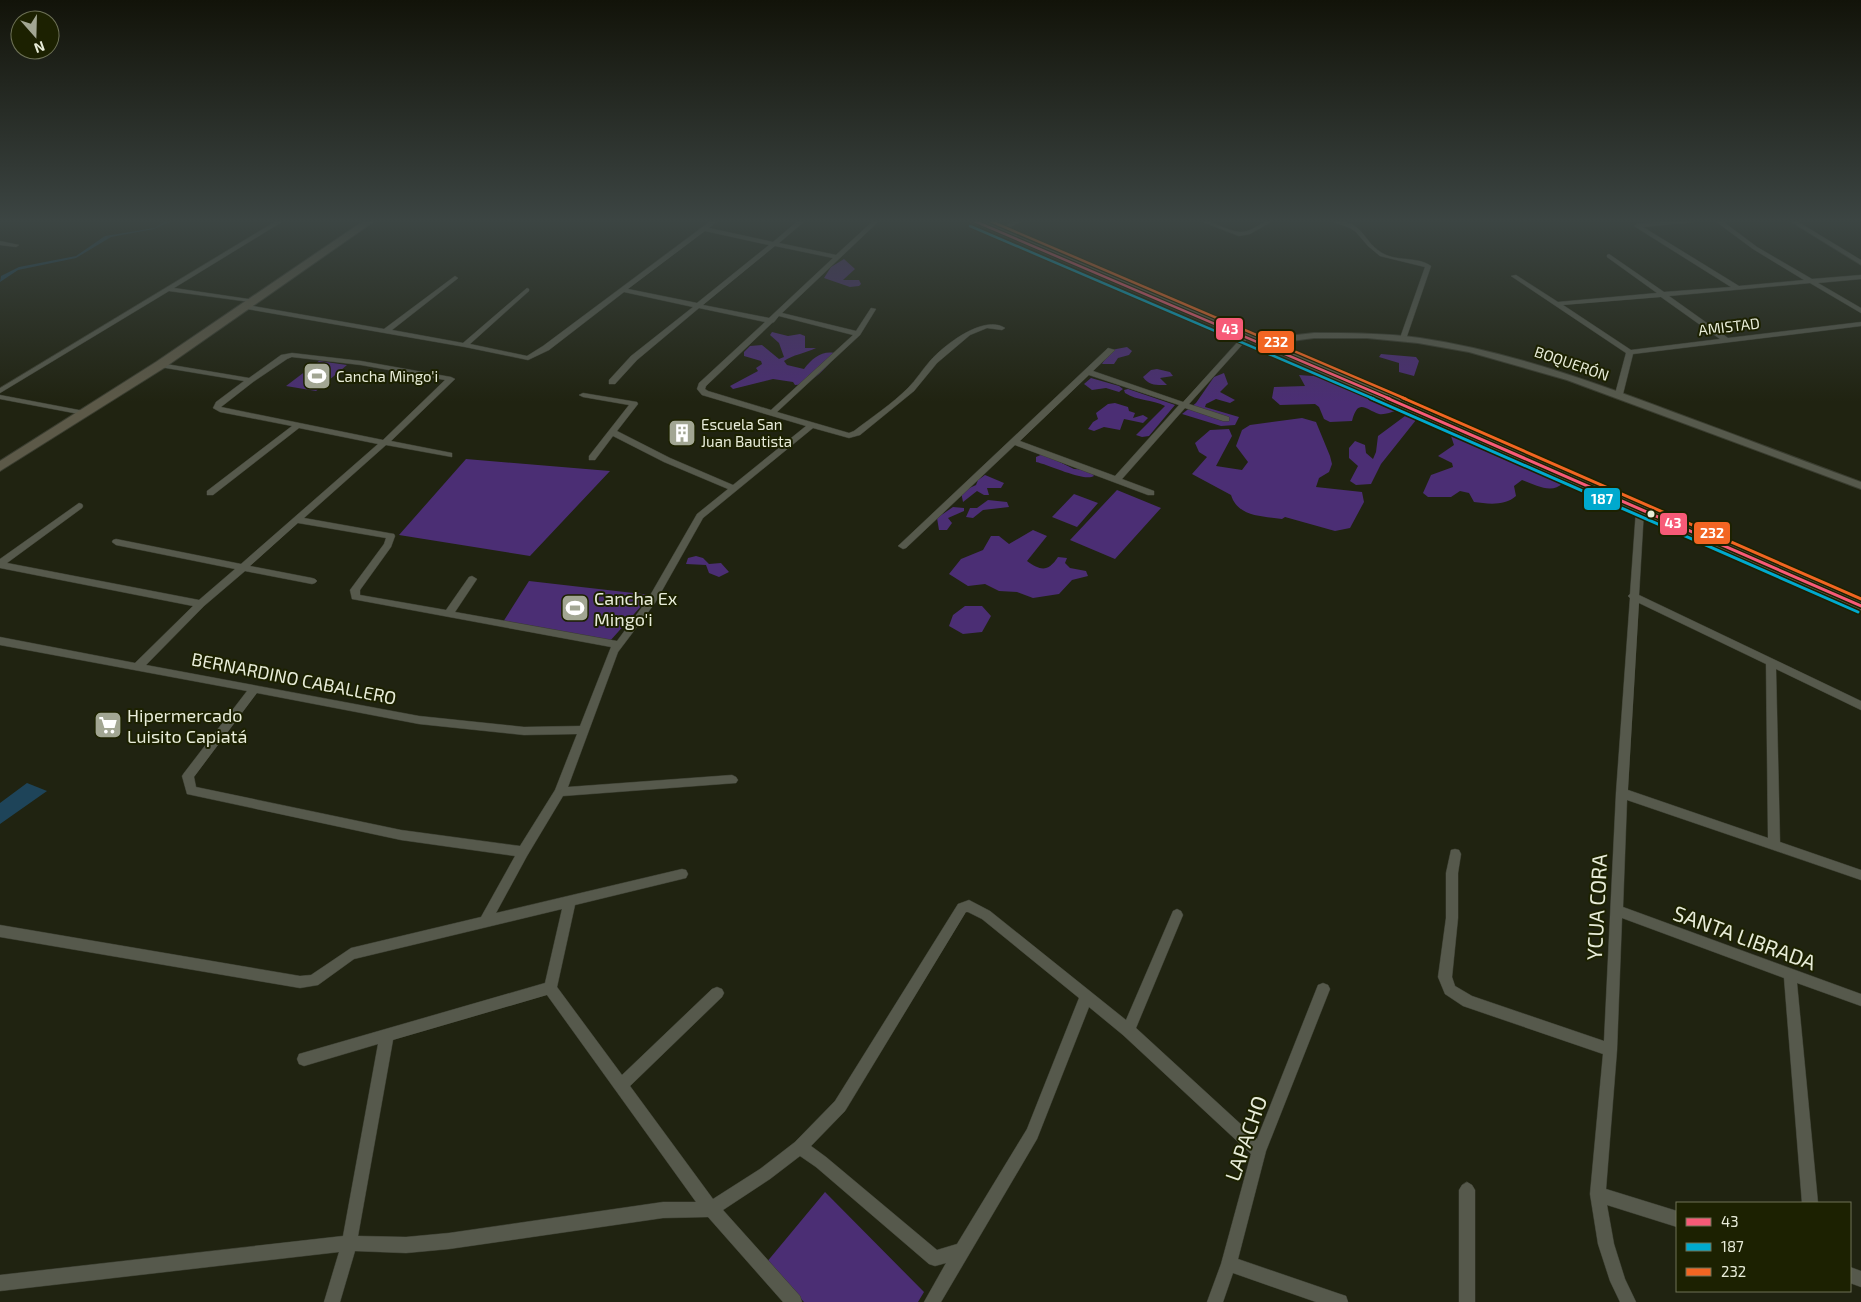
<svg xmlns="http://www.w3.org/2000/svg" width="1861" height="1302" viewBox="0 0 1861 1302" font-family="'Exo 2',sans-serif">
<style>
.green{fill:#4b2e74}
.water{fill:#1e4459}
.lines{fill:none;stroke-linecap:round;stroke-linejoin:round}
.minor-casing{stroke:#3a3d30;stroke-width:1}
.tertiary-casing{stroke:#3a3d30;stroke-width:2}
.primary-casing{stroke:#3a3d30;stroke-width:2}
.minor{fill:#56594c;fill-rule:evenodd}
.tertiary{fill:#56594c;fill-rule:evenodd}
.primary{fill:#5c5948;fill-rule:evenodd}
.bus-1-far1-casing{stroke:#1c2101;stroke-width:5}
.bus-1-casing{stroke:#1c2101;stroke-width:6}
.bus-2-far1-casing{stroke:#1c2101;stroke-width:5}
.bus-2-casing{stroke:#1c2101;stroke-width:6}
.bus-3-far1-casing{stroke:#1c2101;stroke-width:5}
.bus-3-casing{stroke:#1c2101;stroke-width:6}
.bus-1-far1{stroke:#f75a77;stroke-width:2.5}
.bus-1{stroke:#f75a77;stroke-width:3}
.bus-2-far1{stroke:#00a9ce;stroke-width:2.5}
.bus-2{stroke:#00a9ce;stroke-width:3}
.bus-3-far1{stroke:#f26522;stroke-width:2.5}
.bus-3{stroke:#f26522;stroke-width:3}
.bus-dot{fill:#e8ecd9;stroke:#1c2101;stroke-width:2}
.labels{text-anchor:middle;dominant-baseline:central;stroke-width:4;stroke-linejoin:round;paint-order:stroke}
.far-street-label{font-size:15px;fill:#e8ecd9;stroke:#1c2101}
.far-poi-label{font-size:15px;fill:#e8ecd9;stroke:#1c2101;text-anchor:start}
.poi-label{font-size:18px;fill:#e8ecd9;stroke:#1c2101;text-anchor:start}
.street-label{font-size:18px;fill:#e8ecd9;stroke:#1c2101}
.near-street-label{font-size:21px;fill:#e8ecd9;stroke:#1c2101}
.line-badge{stroke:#1c2101;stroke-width:2}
.badge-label{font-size:14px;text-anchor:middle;font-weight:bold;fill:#fff}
</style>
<rect width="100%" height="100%" fill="#202311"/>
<path class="green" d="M844,259L855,269L843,280H859L861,284L859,286L850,287L824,278L831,267Z
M772,332L788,336L800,334L805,336V348H816C806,353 792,355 784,361L787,365L804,369C813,357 824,349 838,354C827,366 813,385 795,385L793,382L773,379L733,389L730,386L758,371L756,368L762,364L761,361L744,356V352L750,346L762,345L779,359L784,357L779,343L770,335Z
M1127,347L1132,351L1129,355L1118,358L1114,364H1102L1111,350Z
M1381,354L1416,357L1419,361L1414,376L1399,372V363L1379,357Z
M319,361L347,365L316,391L286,386Z
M1157,369L1170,372L1173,376L1160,378L1167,385C1157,385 1149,386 1143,377L1151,370Z
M1224,373L1228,384L1220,392L1235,400L1230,403L1216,399L1206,404L1205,407L1239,417L1235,425L1221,426L1182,414L1196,403L1214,377Z
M1299,375L1326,377L1360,395L1395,403L1396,411C1391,412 1385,415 1379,414C1365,409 1358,398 1352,421L1330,422L1324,419L1319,407L1315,404L1280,405L1272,398L1274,387L1305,386Z
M1091,378L1119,386L1123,389L1119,392L1106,388L1092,390L1084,384Z
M1128,389L1175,405L1149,436L1142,437L1136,435L1165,406C1152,399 1137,401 1125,393L1124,390Z
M1115,403L1128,407L1129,411L1135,413L1133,418L1143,415L1148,418L1143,423L1124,419L1120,430L1104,427L1094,431L1088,429L1093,422L1098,419L1096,413L1108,404Z
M1405,416H1412L1416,420L1381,464L1371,484L1356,485L1350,481L1358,466L1349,458V448L1355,441L1365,445L1366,453L1373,459L1376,452L1378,436Z
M1302,418L1316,422L1330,456L1332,464L1329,472L1319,478L1316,487L1362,492L1364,502L1350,528L1335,531L1285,517L1282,519C1262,516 1238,517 1231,495L1192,474L1207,457L1199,452L1195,443L1210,430L1229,429L1232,436L1216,466L1242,470L1248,462L1236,446L1242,430L1250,425Z
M1456,432C1469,433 1477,439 1487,447V451C1508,459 1550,463 1563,483C1551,495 1535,484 1522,480L1514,486L1516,496C1505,506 1488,504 1474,502L1469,493L1460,491L1451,497H1428L1423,493L1431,475L1453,467L1452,463L1438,456L1454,445L1450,433Z
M1043,454L1074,469L1089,470L1094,476C1084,482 1050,465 1036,462V457Z
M466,459L610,471L530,556L399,535Z
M985,475L1004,483L1001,488H987L989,495H984L977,491L963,502L961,492L976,485L978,480Z
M1117,490L1161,508L1115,559L1070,540Z
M1074,494L1098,503L1077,527L1052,517Z
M988,500L1007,502L1009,507L983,510L973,518L966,517L970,508H977Z
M953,507L964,508V511L948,518L952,523L947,530H939L937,518Z
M1033,530L1047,536L1027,561C1041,571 1048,572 1058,557L1067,558L1065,563L1070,568L1086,571L1088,576L1072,580L1059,594L1033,598L1017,592L999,591L985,584L968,586L949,574L961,559L983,550L991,536H999L1009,544Z
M696,556L703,558L709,564L721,563L729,572L719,577L709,573L706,565L686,564L688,558Z
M529,581L651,595L610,641L503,622Z
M965,606H982L991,616L982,632L963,634L949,626L953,615Z
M825,1192L924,1292L918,1302H804L766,1263Z"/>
<path class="water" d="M168,220H174L154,229L111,237L76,258L18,270L0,282L1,276L19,267L76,256L105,236L155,228Z
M27,783L47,791L0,824V803Z"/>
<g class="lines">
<defs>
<path id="minor" d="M278,220H285L174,288L255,300L257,301V303L169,291L0,393V388Z
M712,220H719L709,228L773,242L799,220H806L779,243L836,255L874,220H880L782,313L856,331L871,308L876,309L860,335L777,412L849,433L854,431C872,417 892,404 908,388C916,380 922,370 930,361C944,345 984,314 1005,328L1002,330L987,328L970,335L937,363L914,391L860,435L849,438L813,428L703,518L655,603L618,652L568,787L732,775L736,777L738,780L736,783L563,796L527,856L496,913L682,869L686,870L688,874L686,878L682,879L575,905L557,987L622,1075L712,989L717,987L722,989L724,993L722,997L630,1086L713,1199L760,1169L795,1142L835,1101L958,904L969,900L990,911L1126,1020L1173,911L1177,909L1181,911L1183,915L1136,1028L1257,1139L1318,985L1323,983L1328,985L1330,989L1266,1151L1238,1259L1340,1294L1346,1296L1348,1302H1316L1233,1273L1223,1302H1207L1221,1264L1251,1154L1123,1035L1089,1007L1037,1139L941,1302H924L946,1263L935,1266L929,1264L816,1167L800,1156L770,1179L723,1210L800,1296L802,1302H783L708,1217L663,1218L449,1249L406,1253L355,1251L340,1302H324L339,1252L0,1291V1275L343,1236L378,1044L304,1066L299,1064L297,1059L299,1054L545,983L562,909L354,959L318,985L300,988L0,937V925L300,976L311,975L351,948L481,917L515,856L401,840L187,794L182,776L184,773L247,691L0,645V637L135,663L193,606L0,568V559L79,503L82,504L83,506L82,508L7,563L199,600L235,569L116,545L112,542L113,540L116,539L241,564L378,444L299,428L213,495H207V491L292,426L220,412L213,408L216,402L244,381L160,367L156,365L160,363L249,378L281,355L292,353L361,361L451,377L455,379L391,441L452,453V457L386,445L304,518L394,534L395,536L391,547L360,590V595L446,610L469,577L472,576L477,579L455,612L617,641L648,599L697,514L728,489L664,462L613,436L595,460H589V456L629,405L583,397L579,395L583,393L637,402L638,404L617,431L670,458L733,485L806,426L702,395L697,389L699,383L765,322L699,308L637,360L615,384H609V380L631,356L693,307L624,292L549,350L528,360L465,347L247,309L244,307L247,305L384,329L455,276L458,278L457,279L392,330L463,343L527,288L529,289V291L470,344L527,356L543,346ZM705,231L769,245L697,303L628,289ZM775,246L833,258L769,318L703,305ZM779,316L853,335L771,410L708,391L705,389L706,386L772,323L774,322ZM292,357L361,365L445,380L383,440L221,407L253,382L287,359ZM298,523L386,538L384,544L350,590L352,599L611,647L580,726L524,727L419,716L146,665L204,606L245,571L312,584L315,583L317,581L315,579L312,578L250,566ZM257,693L419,724L524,735L577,734L555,790L520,846L401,830L196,787L194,777ZM966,912H968L982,919L1079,998L1027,1129L957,1244L937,1250L826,1157L811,1146L845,1111ZM547,995L696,1202H663L449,1233L406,1237L358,1236L393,1040Z
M1017,220H1025L999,232L994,231Z
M1198,220C1213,220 1226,231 1240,232C1253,233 1261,220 1274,220L1250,234L1239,236Z
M1329,220C1368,220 1360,243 1386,255C1400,261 1419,257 1431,266L1406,339L1400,338L1425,267L1380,256L1368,246L1356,232L1350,228Z
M1676,220H1696L1693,222L1643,227L1739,286L1804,280L1753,249L1714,220H1721L1757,247L1812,279L1861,275V279L1818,283L1861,308V313L1810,283L1669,296L1728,338L1861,322V326L1633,354L1623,394L1622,396H1616L1615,394L1626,353L1511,276L1516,275L1558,302L1657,293L1607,257V255L1609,254L1664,292L1731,287L1634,226L1637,224ZM1661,297L1720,339L1631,350L1563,305Z
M1788,220H1795L1861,260V265Z
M0,241L19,245L16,247L0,245Z
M1244,335L1250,336L1189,404L1229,417V421H1223L1185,408L1122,479L1154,491V495H1148L1015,445L906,548L903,549L898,546L1108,348L1115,350L1093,371L1183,402ZM1089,375L1179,405L1115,476L1020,441Z
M0,395L84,411L88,413L84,415L0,399Z
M1640,507L1644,510L1639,595L1861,701V710L1776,669L1780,842L1861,870V880L1627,800L1623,907L1861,994V1006L1797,983L1818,1203H1802L1784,978L1622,918L1617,1050L1606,1189L1677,1211V1227L1607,1205L1614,1244L1625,1279L1636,1302H1620L1610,1281L1598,1244L1590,1194L1603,1054L1463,1006L1445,994L1438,977L1446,918V873L1451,850L1455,849L1459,850L1461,854L1458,873V918L1452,977L1455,986L1472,996L1604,1041L1616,793L1630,598L1628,596L1630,594L1636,510ZM1639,603L1766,664L1768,838L1628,790Z
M1467,1182L1472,1185L1475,1190V1302H1459V1190L1462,1185Z
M1850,1267L1861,1271V1287L1850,1283Z"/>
<path id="tertiary" d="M1314,333C1349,333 1384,333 1420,338C1507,351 1591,381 1673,412C1736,435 1798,459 1861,482V489L1567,380L1469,352L1418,343L1367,338H1314L1260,345L1256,342L1260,339Z"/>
<path id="primary" d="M365,220H376L164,368L0,471V461L156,362Z
M967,220H980L1264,340L1861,600V611L1256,344Z"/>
</defs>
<use href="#minor" class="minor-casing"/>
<use href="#tertiary" class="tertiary-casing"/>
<use href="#primary" class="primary-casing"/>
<use href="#minor" class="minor"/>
<use href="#tertiary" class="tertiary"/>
<use href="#primary" class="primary"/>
<defs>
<path id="bus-1-far1" d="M972,220L1390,399"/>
<path id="bus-1" d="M1387,398L1861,606"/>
<path id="bus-2-far1" d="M970,226L1374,399"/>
<path id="bus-2" d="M1371,398L1858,612"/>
<path id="bus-3-far1" d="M988,220L1406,399"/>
<path id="bus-3" d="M1403,398L1861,599"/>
</defs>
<use href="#bus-1-far1" class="bus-1-far1-casing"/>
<use href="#bus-1" class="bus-1-casing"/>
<use href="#bus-2-far1" class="bus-2-far1-casing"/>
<use href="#bus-2" class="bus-2-casing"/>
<use href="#bus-3-far1" class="bus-3-far1-casing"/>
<use href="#bus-3" class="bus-3-casing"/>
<use href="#bus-1-far1" class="bus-1-far1"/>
<use href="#bus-1" class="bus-1"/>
<use href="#bus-2-far1" class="bus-2-far1"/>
<use href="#bus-2" class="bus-2"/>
<use href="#bus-3-far1" class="bus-3-far1"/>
<use href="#bus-3" class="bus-3"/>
</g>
<linearGradient id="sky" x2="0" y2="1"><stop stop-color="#121309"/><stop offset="0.55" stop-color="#3c4543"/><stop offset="1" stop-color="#3c4543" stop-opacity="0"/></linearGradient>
<rect width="1861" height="402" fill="url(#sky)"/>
<defs>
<symbol id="stadium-square" viewBox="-11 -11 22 22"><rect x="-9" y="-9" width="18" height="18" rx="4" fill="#a2a693" stroke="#1c2101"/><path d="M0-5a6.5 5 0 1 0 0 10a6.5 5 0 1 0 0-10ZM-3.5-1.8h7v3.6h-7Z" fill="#fff"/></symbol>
<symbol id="building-square" viewBox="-11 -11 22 22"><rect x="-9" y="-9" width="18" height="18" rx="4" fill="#a2a693" stroke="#1c2101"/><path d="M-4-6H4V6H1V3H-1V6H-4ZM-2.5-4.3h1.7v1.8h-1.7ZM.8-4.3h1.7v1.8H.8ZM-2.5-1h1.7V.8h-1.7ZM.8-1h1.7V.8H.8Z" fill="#fff"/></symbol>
<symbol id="supermarket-square" viewBox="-11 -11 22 22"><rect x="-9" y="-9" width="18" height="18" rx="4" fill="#a2a693" stroke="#1c2101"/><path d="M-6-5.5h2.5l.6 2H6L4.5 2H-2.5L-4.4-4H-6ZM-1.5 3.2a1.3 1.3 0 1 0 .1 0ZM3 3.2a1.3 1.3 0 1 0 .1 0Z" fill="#fff"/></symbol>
</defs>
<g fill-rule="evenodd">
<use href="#stadium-square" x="301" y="360" width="32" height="32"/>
<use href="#building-square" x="666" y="417" width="32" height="32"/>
<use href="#stadium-square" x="559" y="592" width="32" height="32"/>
<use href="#supermarket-square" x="92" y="709" width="32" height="32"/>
</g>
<circle class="bus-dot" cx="1651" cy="514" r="4.5"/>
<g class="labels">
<g class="far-street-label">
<text transform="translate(1729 326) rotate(-7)">AMISTAD</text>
<text transform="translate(1572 363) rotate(19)">BOQUERÓN</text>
</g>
<g class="far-poi-label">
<text x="336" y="376">Cancha Mingo'i</text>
<text x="701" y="424">Escuela San<tspan x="701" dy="17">Juan Bautista</tspan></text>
</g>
<g class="poi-label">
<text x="594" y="598">Cancha Ex<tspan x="594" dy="21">Mingo'i</tspan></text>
<text x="127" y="715">Hipermercado<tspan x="127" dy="21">Luisito Capiatá</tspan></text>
</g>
<g class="street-label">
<text transform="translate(294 678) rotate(11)">BERNARDINO CABALLERO</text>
</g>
<g class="near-street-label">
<text transform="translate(1596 907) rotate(-87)">YCUA CORA</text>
<text transform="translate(1745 937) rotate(20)">SANTA LIBRADA</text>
<text transform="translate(1245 1138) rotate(-71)">LAPACHO</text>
</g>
</g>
<g class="line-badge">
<rect x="1215" y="317" width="29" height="24" rx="5" fill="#f75a77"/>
<rect x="1257" y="330" width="38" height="24" rx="5" fill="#f26522"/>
<rect x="1583" y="487" width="38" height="24" rx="5" fill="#00a9ce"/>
<rect x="1659" y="512" width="29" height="24" rx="5" fill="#f75a77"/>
<rect x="1693" y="521" width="38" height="24" rx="5" fill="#f26522"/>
</g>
<g class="badge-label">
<text x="1230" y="334">43</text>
<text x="1276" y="347">232</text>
<text x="1602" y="504">187</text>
<text x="1673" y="528">43</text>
<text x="1712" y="538">232</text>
</g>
<rect x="1676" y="1202" width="175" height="90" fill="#1c2101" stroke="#6e7257"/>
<rect x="1686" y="1218" width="25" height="8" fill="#f75a77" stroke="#6e7257"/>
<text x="1721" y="1227" font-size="15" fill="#e8ecd9">43</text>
<rect x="1686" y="1243" width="25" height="8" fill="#00a9ce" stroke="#6e7257"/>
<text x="1721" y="1252" font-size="15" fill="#e8ecd9">187</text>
<rect x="1686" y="1268" width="25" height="8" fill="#f26522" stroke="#6e7257"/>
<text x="1721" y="1277" font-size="15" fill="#e8ecd9">232</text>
<g transform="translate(35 35) rotate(160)"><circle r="24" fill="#1c2101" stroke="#6e7257"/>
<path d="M0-4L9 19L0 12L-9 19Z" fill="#a2a693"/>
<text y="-8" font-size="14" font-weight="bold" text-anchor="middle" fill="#e8ecd9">N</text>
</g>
</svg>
